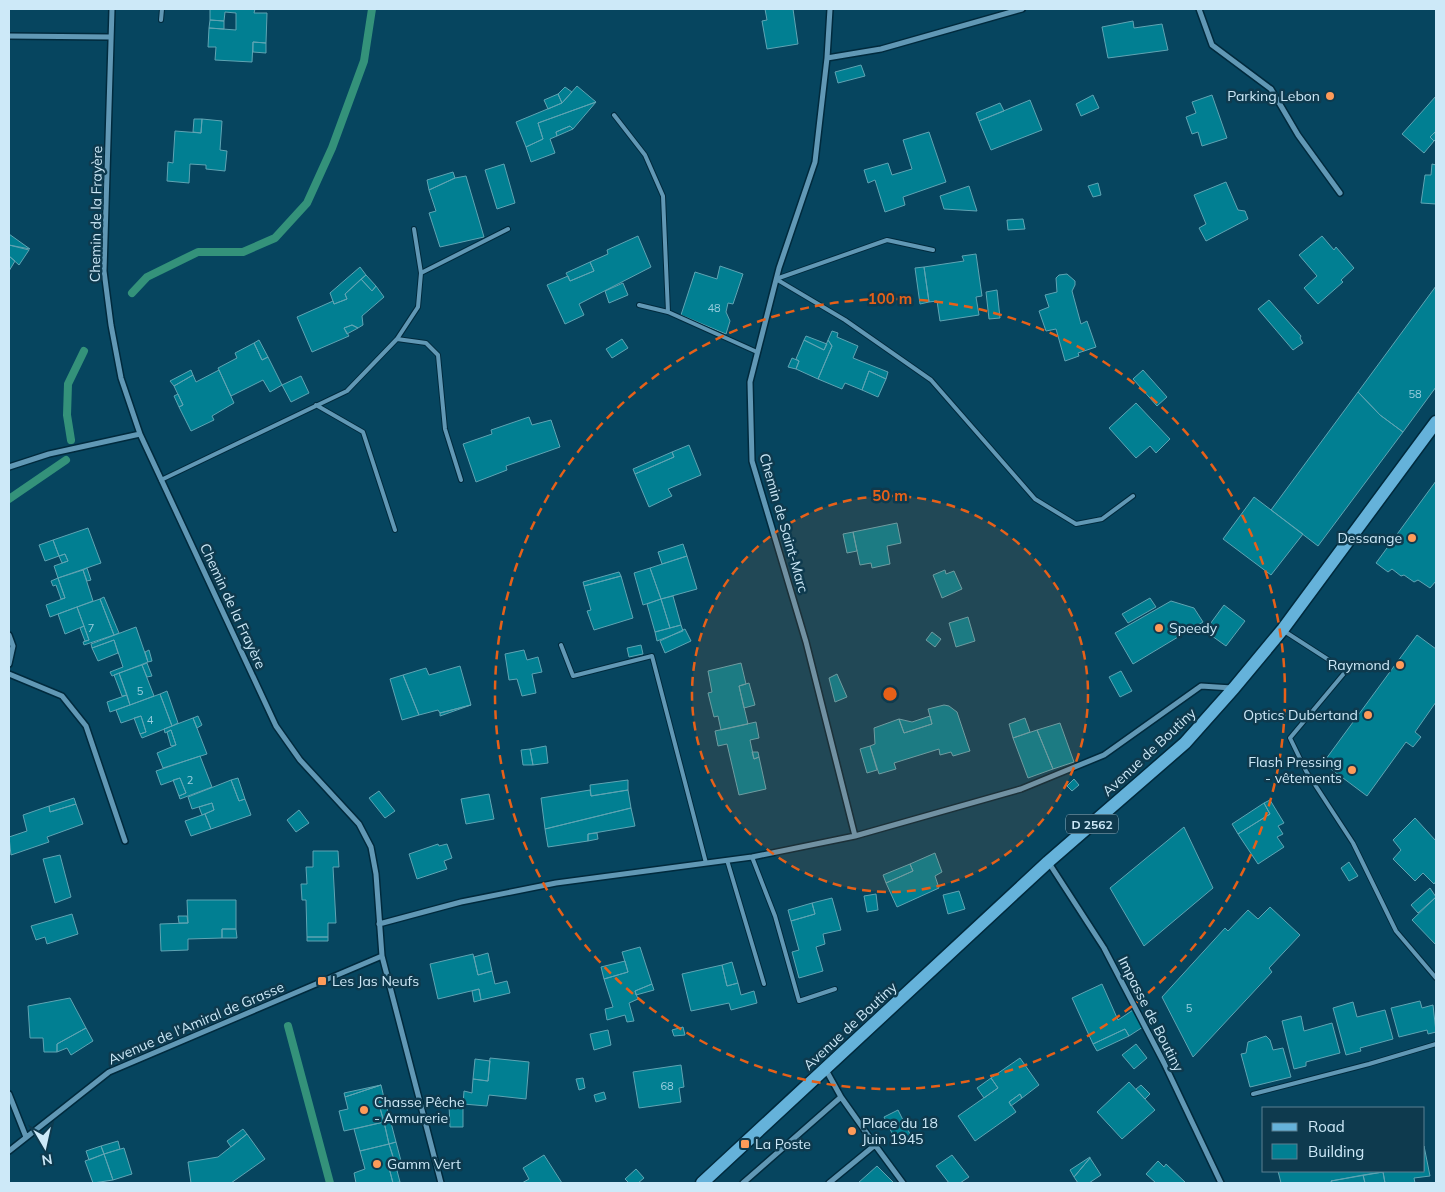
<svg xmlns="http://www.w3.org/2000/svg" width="1445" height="1192" viewBox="0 0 1445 1192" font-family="Mulish,sans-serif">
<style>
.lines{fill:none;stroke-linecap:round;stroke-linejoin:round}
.stream{stroke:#34927a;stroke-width:8}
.building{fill:#017f92;stroke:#5fa4b3}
.lane-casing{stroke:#002a3d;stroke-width:6}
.street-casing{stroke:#002a3d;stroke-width:8}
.primary-casing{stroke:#002a3d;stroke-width:15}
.lane{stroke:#6198b5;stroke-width:4}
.street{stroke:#6198b5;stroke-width:5}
.primary{stroke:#65b2da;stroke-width:12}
.ring{fill:none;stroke:#e76018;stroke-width:2.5;stroke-dasharray:9 6}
.poi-dot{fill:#fe9b59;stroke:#0e3a4e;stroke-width:2}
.labels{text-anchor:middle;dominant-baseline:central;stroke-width:5;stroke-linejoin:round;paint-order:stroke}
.number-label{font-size:11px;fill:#9acede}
.shield{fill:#0e3a4e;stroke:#94b4c5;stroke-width:1}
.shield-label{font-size:12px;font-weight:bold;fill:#cde9f8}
.poi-label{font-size:14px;fill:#cde9f8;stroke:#0e3a4e;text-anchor:start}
.street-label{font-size:14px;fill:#cde9f8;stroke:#0e3a4e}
.centre{fill:#e76018;stroke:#0e3a4e;stroke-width:2.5}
.ring-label{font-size:15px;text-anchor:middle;font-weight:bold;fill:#e76018;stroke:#0e3a4e;stroke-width:5;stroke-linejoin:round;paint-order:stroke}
</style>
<rect width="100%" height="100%" fill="#06455f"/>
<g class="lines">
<path class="stream" d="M132,293L147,277L198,252H243L275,238L307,203L332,148L364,61L372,9
M71,440L67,415L68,384L84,351
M9,499L66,460
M288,1026L330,1183"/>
</g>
<path class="building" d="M210,9H255L254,13H267L266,43L253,42L252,62L215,60L216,47H208L209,28L236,30V13L225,12L224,21L210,20Z
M765,9H793L798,44L767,49L762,21L767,20Z
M210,20L224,21V29L209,28Z
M1133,21L1134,28L1162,24L1168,50L1108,58L1102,27Z
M253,42L266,43V53L253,52Z
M861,65L865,76L838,83L835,72Z
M577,86L596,102L538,123L543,139L526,147L516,122L562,103Z
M565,87L572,92L562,103L558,94Z
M558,94L562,103L548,109L544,100Z
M1093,95L1099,108L1081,116L1076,104Z
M1212,95L1227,138L1202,146L1198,132L1192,134L1186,117L1196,113L1192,102Z
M1436,96V131L1430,137L1434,141L1424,153L1402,134Z
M1030,100L1042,130L991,150L979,121Z
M596,102L573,129L570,126L556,132L557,136L550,139L555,153L531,162L526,147L543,139L538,123Z
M1000,103L1004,111L979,121L976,113Z
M194,119H202L201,133L193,132Z
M202,119L222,121L220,150L227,151L225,171L206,169V165L190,164L189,183L167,181L168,162L173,163L175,131L201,133Z
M570,126L573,129L557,136L556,132Z
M929,132L946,182L903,197L905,205L885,212L875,180L868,183L864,170L888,163L892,175L912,169L903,140Z
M1435,132L1436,139L1434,141L1430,137Z
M504,164L515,203L497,209L485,170Z
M1432,164L1436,165V204L1421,203L1425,175H1431Z
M453,172L455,178L429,190L427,180Z
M466,176L484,237L440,247L429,213L436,211L429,190L455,178Z
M1226,182L1238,210L1245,211L1248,219L1206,241L1199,228L1206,224L1194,195Z
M1098,183L1101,195L1093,197L1088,186Z
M969,186L977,211L944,209L940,196Z
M1023,219L1025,229L1008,230L1007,220Z
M9,234L30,249L9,245Z
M638,236L651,267L579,304L584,315L565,324L547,285L568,276L570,281L594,271L590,262L608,254L607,250Z
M1322,236L1334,250L1336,247L1354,268L1341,280L1343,282L1318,304L1304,288L1317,276L1299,255Z
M9,245L29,250L19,265L9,256Z
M976,254L982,296L976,297L979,315L940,321L937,301L929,302L924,267L964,261L962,256Z
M9,256L15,261L9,271Z
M590,262L594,271L570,281L566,273Z
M720,266L743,274L733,304L728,303L726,312L730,321L726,334L681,315L695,272L717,279Z
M360,267L366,275L345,294L347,299L334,304L330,293Z
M924,267L929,302L920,304L915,268Z
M1067,274L1075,281V285L1072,291L1081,324L1087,321L1096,347L1078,353L1079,356L1065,361L1056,329L1046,331L1039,311L1049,307L1045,295L1057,292L1056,278L1059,275Z
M366,275L376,286L372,291L361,279Z
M361,279L372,291L376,286L384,297L362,316L363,325L358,328L352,325L344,328L349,336L312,352L297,317L333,301L334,304L347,299L345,294Z
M623,283L628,295L609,303L605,291Z
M1436,286V387L1403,432L1380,415L1358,392Z
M997,290L1000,318L989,319L986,292Z
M1269,300L1301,336L1300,338L1303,343L1293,350L1258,309Z
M352,325L358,328L347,334L344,328Z
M832,331L838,333L837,337L858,346L853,358L888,372L886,379L869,371L862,390L845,383L842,389L818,379L832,346L828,340Z
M806,336L827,344L824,350L804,340Z
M622,339L628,348L612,358L606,349Z
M259,340L268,357L262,360L254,343Z
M804,340L824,350L828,340L832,346L818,379L796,369L799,361L796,359Z
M254,343L262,360L268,357L282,385L270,392L263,380L231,396L218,368L237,358L235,353Z
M792,358L799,361L796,369L788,367Z
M191,370L193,375L174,386L170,381Z
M219,370L234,403L212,416L214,420L191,431L179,407L183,405L174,386L193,375L196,382Z
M1143,370L1167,397L1157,406L1133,379Z
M869,371L886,379L878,397L862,390Z
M301,376L309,393L291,402L282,385Z
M1358,392L1380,415L1403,432L1318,546L1271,510Z
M178,394L183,405L179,407L174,396Z
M1136,403L1170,439L1156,453L1150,446L1136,458L1109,428Z
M529,417L532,425L551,420L560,447L506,466L507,470L476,482L463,444L492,434L491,430Z
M689,445L701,475L668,489L672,496L649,507L635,474L674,457L672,452Z
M672,452L674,457L635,474L633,469Z
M1436,481V581L1430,588L1418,580L1414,582L1404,575L1401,576L1392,569L1388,572L1376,563Z
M1254,497L1303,534L1271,575L1223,539Z
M897,523L901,543L887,546L890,564L872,568L871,563L860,565L853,532Z
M88,528L101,563L58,578L54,566L68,561L65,554L59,556L53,540Z
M853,532L857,551L847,553L843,534Z
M53,540L59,556L45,561L39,545Z
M683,544L687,556L662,564L658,552Z
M65,554L68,561L62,563L59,556Z
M687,556L697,589L661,599L650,568Z
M87,568L91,580L87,581L83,570Z
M650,568L661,599L643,605L634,573Z
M83,570L93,601L50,617L46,605L65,598L58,578Z
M945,570L946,574L954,571L962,589L942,598L933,575Z
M619,572L621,576L584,586L583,582Z
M621,576L633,618L594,630L587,611L591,610L584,586Z
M58,578L65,598L61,599L56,585L53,586L51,581Z
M673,596L681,625L670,628L661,599Z
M104,597L119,633L114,635L100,599Z
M1150,598L1156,607L1128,623L1122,614Z
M100,599L114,635L84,645L83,642L89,640L77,607Z
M661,599L670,628L655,632L647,604Z
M1171,601L1194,608L1203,622L1133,664L1115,633Z
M1224,605L1245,621L1226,646L1205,631Z
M77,607L84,626L65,634L58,614Z
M968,617L975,641L956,647L949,623Z
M681,625L683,631L657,641L655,632Z
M84,626L89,640L85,641L80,628Z
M136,627L148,662L112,676L110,672L123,667L114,640L92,648L91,644Z
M685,629L691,641L665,653L660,641Z
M932,632L941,639L935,647L926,640Z
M1417,635L1436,649V702L1415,732L1421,737L1413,747L1406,742L1367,796L1323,763Z
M114,640L118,653L98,661L92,648Z
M641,645L643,654L629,657L627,648Z
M149,650L152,661L148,662L145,652Z
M524,650L527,660L538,657L542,672L532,674L536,693L522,696L517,679L509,680L505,654Z
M147,663L152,676L147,677L142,665Z
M741,663L746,684L739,686L748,724L721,730L718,716L714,717L708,693L712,692L708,671Z
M142,665L154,696L130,705L119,673Z
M460,666L471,705L440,713L438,710L419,715L403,675L426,668L429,675Z
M1121,671L1132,691L1120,697L1109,677Z
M119,673L127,695L122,696L114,675Z
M837,674L847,697L835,702L829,678Z
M403,675L419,715L402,720L390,679Z
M749,683L755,705L744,708L739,686Z
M167,691L178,723L172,726L160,694Z
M160,694L172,726L142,738L140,734L146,732L141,716L121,723L116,710Z
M127,695L130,705L110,712L107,702Z
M471,705L440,716V713Z
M944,705L949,706L957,712L970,751L953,756L951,752L940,755L939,749L894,763L896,769L879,774L870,746L875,744L874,728L899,719L904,733L932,724L928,709Z
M141,716L146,732L140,734L134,718Z
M198,716L202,725L197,728L193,718Z
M930,716L932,724L904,733L899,719L912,722Z
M193,718L207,754L163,768L157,753L176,745L171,730L165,733L164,729Z
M1025,718L1030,732L1013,738L1009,724Z
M756,722L759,738L750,740L754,759L759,757L766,789L739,795L727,744L718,746L715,731Z
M1060,723L1074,762L1053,769L1037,730Z
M171,730L176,745L171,746L167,732Z
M1037,730L1053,769L1028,778L1013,738Z
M546,746L548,763L533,765L530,749Z
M870,746L877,770L867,773L860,749Z
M530,749L533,765H523L521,750Z
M752,752H758L759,757L754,759Z
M200,756L212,787L180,799L179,796L186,793L180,778L161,785L156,771Z
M180,778L186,793L179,796L173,780Z
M238,778L245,799L239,801L231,780Z
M1074,779L1079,785L1072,791L1067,786Z
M231,780L239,801L245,799L251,815L211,829L205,814L214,810L212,803L192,809L188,797Z
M628,780V790L591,796L590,785Z
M590,790L591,796L628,790L631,808L545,829L541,798Z
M379,791L395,811L385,818L369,798Z
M489,794L494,819L466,824L461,799Z
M74,798L76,804L50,812L49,806Z
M1270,800L1284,823L1278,826L1283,834L1277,837L1284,847L1258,864L1238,834L1270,814L1264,803Z
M212,803L214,810L202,815L199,807Z
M1264,803L1270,814L1238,834L1232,824Z
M76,804L83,824L47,837L49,842L11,855L9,837L27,831L23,815L49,806L50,812Z
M631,808L635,826L588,834V841L548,847L545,829Z
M299,810L309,823L296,832L287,820Z
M205,814L211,829L191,836L185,821Z
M1415,818L1436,841V881L1434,884L1423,873L1415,881L1393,859L1401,850L1393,840Z
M1184,827L1213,888L1144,946L1110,888Z
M597,833L598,839L588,841V834Z
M438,844L439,846L447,844L452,858L444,861L447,869L417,879L409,854Z
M313,851H338L339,867H333L336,923H328V937H307L306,900H302L301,884H307L306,867H313Z
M935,853L942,872L935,876L939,888L897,907L886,883L913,871L910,864Z
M60,855L71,897L55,903L43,859Z
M1349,862L1358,876L1349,881L1341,868Z
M910,864L913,871L886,883L883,875Z
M1430,888L1436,897L1418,913L1411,905Z
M959,891L965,909L948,914L943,895Z
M876,894L878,910L867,912L864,896Z
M1436,897V945L1412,920Z
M832,898L841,930L823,934L825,944L816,947L823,971L799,978L792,952L799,950L791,921L815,914L812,903Z
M187,900H236V929H222V938L188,939V950L161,951L160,924L188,923Z
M812,903L815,914L791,921L788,910Z
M1270,907L1300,935L1269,968L1272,972L1193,1057L1162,997L1225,928L1228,931L1248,910L1258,919Z
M72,914L78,934L47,944L45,937L36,940L31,926Z
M178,916H187L188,923H179Z
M222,929H236L237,938H222Z
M307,937H328V941H307Z
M640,947L652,984L635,991L638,999L629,1003L634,1021L627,1022L625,1015L607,1020L605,1009L613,1007L604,979L628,972L622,952Z
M488,953L492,971L478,975L474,957Z
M473,954L478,975L492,971L495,984L507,981L510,993L481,1000L479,989L438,999L430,964Z
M625,961L628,972L604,979L601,967Z
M732,962L738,983L727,986L722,965Z
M722,965L727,986L738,983L741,995L754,991L757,1003L731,1010L729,1003L691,1011L682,974Z
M652,984L654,990L636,995L635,991Z
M1102,984L1118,1020L1133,1010L1143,1027L1129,1036L1125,1029L1093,1044L1072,998Z
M479,989L481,1000L474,1002L472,991Z
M70,998L86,1028L57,1044V1052H44L43,1038H30L28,1006Z
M1420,1001L1422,1008L1433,1005L1436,1032L1428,1034L1427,1030L1399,1037L1391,1008Z
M1353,1002L1357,1017L1385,1010L1393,1039L1360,1048L1361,1051L1346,1055L1333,1008Z
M1301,1016L1304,1031L1332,1023L1340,1053L1306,1062V1066L1294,1069L1282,1021Z
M683,1027L685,1035L674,1036L672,1030Z
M86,1028L93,1041L71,1055L67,1048L57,1052V1044Z
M1125,1029L1129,1036L1097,1051L1093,1044Z
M608,1030L611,1045L594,1050L590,1034Z
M1266,1036L1270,1040L1273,1050L1283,1048L1291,1077L1250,1087L1241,1054L1246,1053L1248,1042Z
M1136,1044L1147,1058L1134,1069L1122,1055Z
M490,1058L529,1062L526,1099L489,1095L487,1106L463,1104L464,1091L472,1093L473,1079L488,1081Z
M1020,1058L1039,1085L1022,1098L1020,1094L1009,1102L1016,1112L975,1141L958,1116L998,1088L991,1078Z
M475,1059L490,1061L488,1081L473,1079Z
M681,1065L684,1087L679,1088L681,1102L639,1108L633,1072Z
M583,1078L585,1088L579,1090L576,1079Z
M991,1078L998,1088L984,1098L977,1088Z
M1129,1082L1155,1110L1122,1139L1097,1112Z
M381,1085L345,1097L344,1093Z
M381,1085L384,1098L378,1101L384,1122L344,1131L339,1111L348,1109L345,1097Z
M1141,1085L1150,1094L1145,1099L1136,1089Z
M604,1092L606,1099L596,1102L594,1095Z
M1020,1094L1022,1098L1011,1106L1009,1102Z
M384,1098L390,1119L384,1122L378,1101Z
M449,1104H463V1127H450Z
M898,1110L912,1138L898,1145L884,1117Z
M390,1119L396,1142L389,1144L384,1122Z
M384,1122L389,1144L360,1151L354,1129Z
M243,1129L247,1134L231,1147L227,1141Z
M247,1134L265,1159L231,1183H191L188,1162L218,1157Z
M118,1141L120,1149L104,1154L101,1146Z
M396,1142L401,1161L395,1163L389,1144Z
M389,1144L395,1163L388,1164L393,1183H356L354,1173L365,1169L360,1151Z
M101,1146L104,1154L89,1160L86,1151Z
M1424,1146L1430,1176L1414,1178L1415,1183H1385L1383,1172L1331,1181L1332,1183H1281L1278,1171H1424Z
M124,1148L132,1174L113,1180L104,1154Z
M104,1154L113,1180L93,1183L85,1161Z
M544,1155L562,1183H522L529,1179L523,1168Z
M952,1155L969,1177L960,1183H949L936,1166Z
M1090,1157V1158L1074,1177L1070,1170Z
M1090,1158L1101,1175L1089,1183H1078L1074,1177Z
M1158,1161L1164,1167L1166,1164L1186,1183H1156L1146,1174Z
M395,1163L400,1182L393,1183L388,1164Z
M877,1166L894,1183H858Z
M636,1169L644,1178L638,1183H629L625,1179Z
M1383,1172L1385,1183H1365L1363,1175Z
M1363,1175L1365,1183H1332L1331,1181Z"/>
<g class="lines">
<defs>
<path id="lane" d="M161,20L162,9
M614,115L645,155L663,196L668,312
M421,273L508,229
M776,279L845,320L931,380L1035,499L1076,524L1102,519L1133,496
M776,279L887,240L933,250
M639,305L668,312L757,352
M397,339L418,307L421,273L414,229
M316,405L363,432L395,530
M161,480L347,391L397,339L426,343L438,355L445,429L461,480
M1284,631L1346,671L1290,738L1306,771L1353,843L1396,931L1436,978
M561,645L573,676L652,656L706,863
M752,857L775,916L799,1001L835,989
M727,860L764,984
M1253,1094L1369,1064L1436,1044"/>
<path id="street" d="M112,9L104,271L111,325L121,378L140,434L276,726L300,760L359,824L371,847L376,874L382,956L441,1183
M830,9L827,58L815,162L779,268L750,382L752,461L806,642L855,836
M1199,9L1212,45L1271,89L1298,135L1340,193
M9,36L111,37
M827,58L881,49L1022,9
M9,467L49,454L140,434
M9,635L13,646L9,664
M9,674L62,696L86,726L125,841
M1049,863L1104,948L1164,1063L1221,1183
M379,924L461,902L556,883L752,857L855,836L1021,789L1104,755L1201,686L1232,688
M9,1094L26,1137
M875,1145L903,1183
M9,1151L109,1072L382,956
M743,1183L841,1097L826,1070
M829,1183L875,1145L841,1097"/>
<path id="primary" d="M702,1183L1048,862L1185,743L1234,688L1283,629L1436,422"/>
</defs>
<use href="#lane" class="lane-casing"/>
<use href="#street" class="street-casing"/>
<use href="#primary" class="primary-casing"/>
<use href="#lane" class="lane"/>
<use href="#street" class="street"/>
<use href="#primary" class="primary"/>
</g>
<circle cx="890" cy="694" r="198" fill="#e76018" fill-opacity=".12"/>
<g class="ring">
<circle cx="890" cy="694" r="198"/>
<circle cx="890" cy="694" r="395"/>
</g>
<g class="poi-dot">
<circle cx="1330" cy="96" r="5"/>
<circle cx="1412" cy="538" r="5"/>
<circle cx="1159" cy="628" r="5"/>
<circle cx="1400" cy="665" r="5"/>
<circle cx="1368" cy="715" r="5"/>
<circle cx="1352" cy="770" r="5"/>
<rect x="317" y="976" width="10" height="10" rx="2.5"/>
<circle cx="364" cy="1110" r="5"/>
<circle cx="852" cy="1131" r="5"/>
<rect x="740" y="1139" width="10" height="10" rx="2.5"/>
<circle cx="377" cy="1164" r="5"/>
</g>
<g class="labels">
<g class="number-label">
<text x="714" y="308">48</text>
<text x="1415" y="394">58</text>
<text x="91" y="628">7</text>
<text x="140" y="691">5</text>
<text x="150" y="720">4</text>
<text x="190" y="780">2</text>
<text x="1189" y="1008">5</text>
<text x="667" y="1086">68</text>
</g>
<rect class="shield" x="1066" y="814.5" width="52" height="19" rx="4"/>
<g class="shield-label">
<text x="1092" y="824">D 2562</text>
</g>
<g class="poi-label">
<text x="1320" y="96" text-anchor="end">Parking Lebon</text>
<text x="1402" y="538" text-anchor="end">Dessange</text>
<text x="1169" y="628">Speedy</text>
<text x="1390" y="665" text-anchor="end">Raymond</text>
<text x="1358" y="715" text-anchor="end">Optics Dubertand</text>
<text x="1342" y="762" text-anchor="end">Flash Pressing<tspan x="1342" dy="16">- vêtements</tspan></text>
<text x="332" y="981">Les Jas Neufs</text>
<text x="374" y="1102">Chasse Pêche<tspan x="374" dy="16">- Armurerie</tspan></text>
<text x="862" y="1123">Place du 18<tspan x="862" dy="16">Juin 1945</tspan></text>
<text x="755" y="1144">La Poste</text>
<text x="387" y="1164">Gamm Vert</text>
</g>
<g class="street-label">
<text transform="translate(96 214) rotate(-89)">Chemin de la Frayère</text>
<text transform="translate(784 523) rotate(74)">Chemin de Saint-Marc</text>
<text transform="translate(233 606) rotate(65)">Chemin de la Frayère</text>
<text transform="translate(1149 752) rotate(-43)">Avenue de Boutiny</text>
<text transform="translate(1151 1014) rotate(63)">Impasse de Boutiny</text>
<text transform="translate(196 1023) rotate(-23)">Avenue de l'Amiral de Grasse</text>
<text transform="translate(850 1026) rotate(-43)">Avenue de Boutiny</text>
</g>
</g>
<circle cx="890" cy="694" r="8" class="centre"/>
<g class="ring-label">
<text x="890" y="304">100 m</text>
<text x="890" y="501">50 m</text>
</g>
<rect width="1445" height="1192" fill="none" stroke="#cde9f8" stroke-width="20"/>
<rect x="1262" y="1107" width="162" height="65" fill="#0e3a4e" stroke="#5a8092"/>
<rect x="1272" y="1123" width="25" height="8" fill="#65b2da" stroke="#5a8092"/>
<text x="1308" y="1132" font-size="15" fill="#cde9f8">Road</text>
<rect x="1272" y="1144" width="25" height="15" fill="#017f92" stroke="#5a8092"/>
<text x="1308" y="1157" font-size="15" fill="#cde9f8">Building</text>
<g transform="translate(45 1147) rotate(171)" stroke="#0e3a4e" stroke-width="4" paint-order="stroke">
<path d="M0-4L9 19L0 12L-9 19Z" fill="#cde9f8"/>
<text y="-8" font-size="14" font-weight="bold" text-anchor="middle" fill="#cde9f8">N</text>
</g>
</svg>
